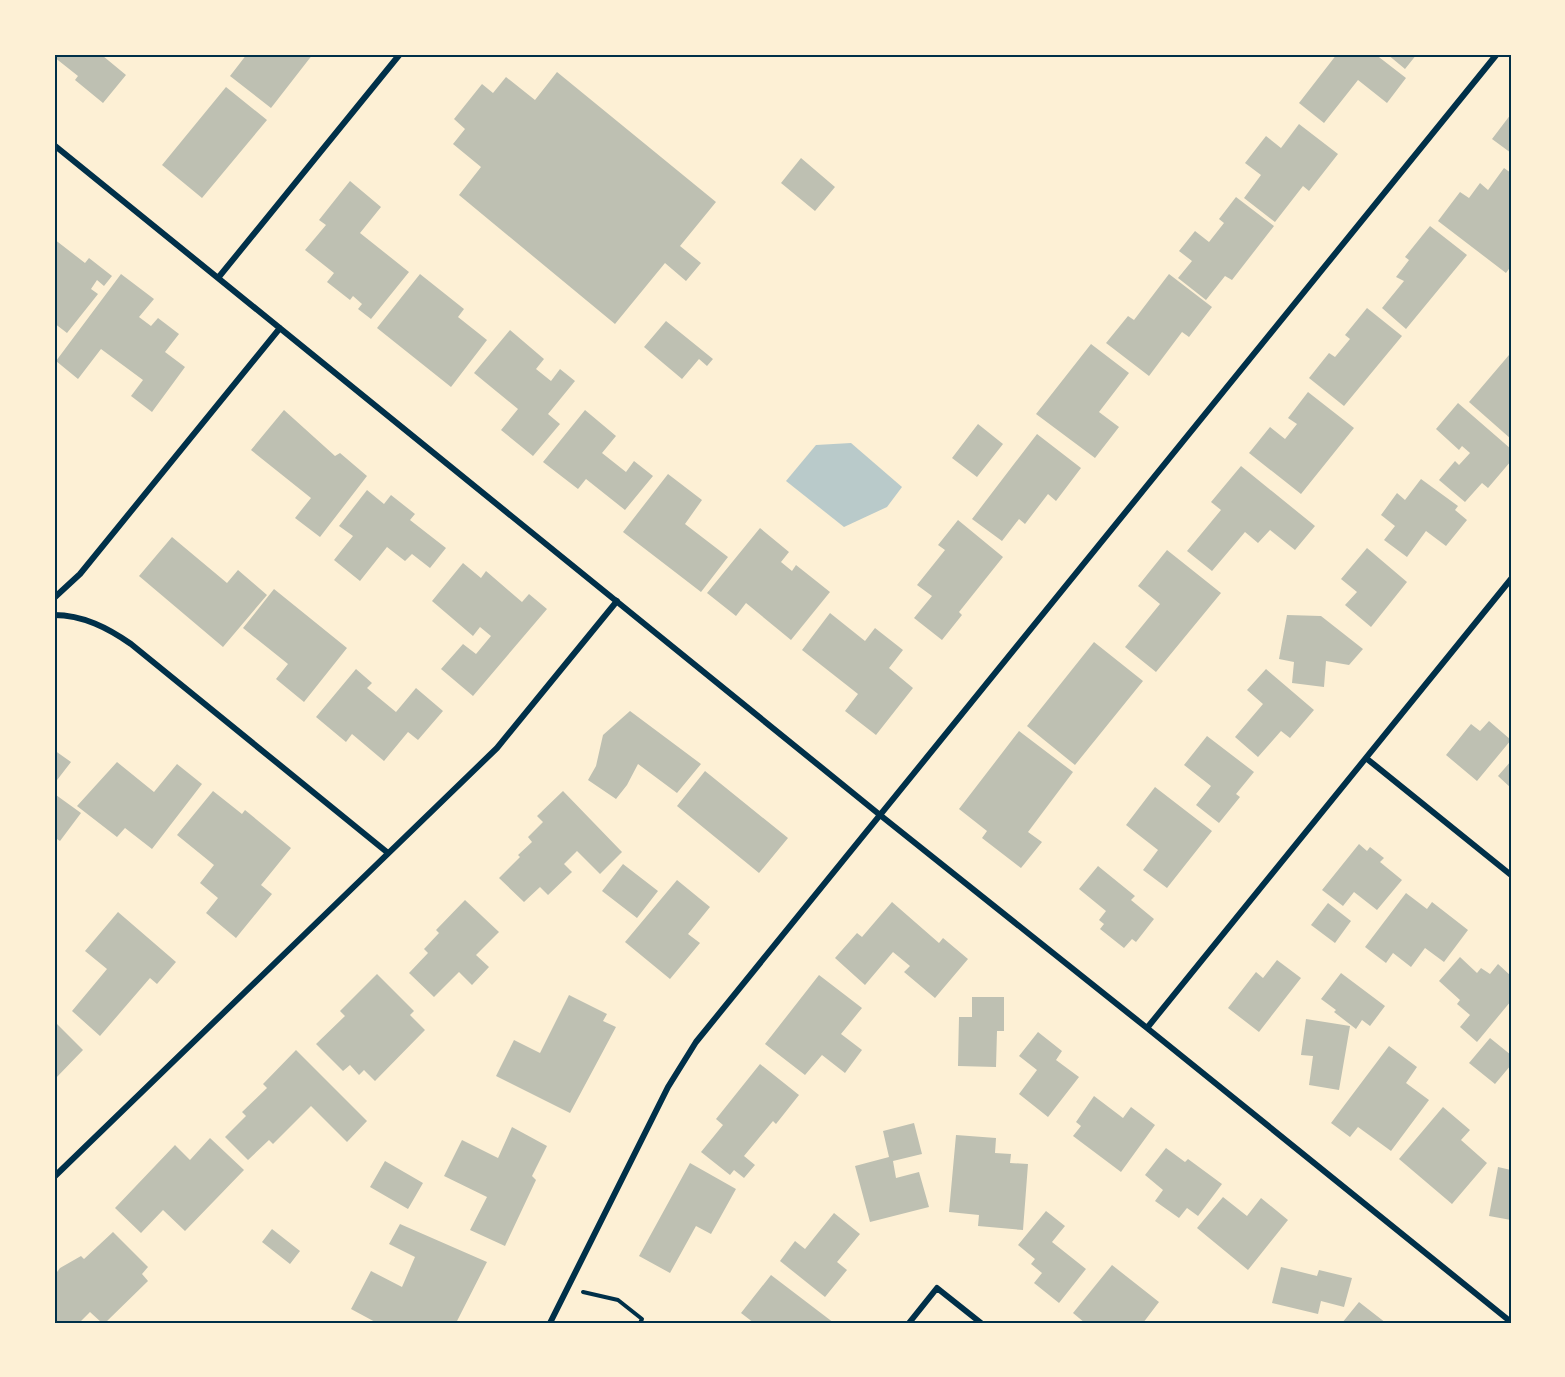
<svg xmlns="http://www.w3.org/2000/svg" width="1565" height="1377" viewBox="0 0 1565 1377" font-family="Figtree,sans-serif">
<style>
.green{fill:#b9caca}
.building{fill:#bec0b2}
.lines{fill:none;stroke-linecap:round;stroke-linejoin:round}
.path{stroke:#003049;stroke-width:4}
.minor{stroke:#003049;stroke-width:6}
.neatline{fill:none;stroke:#003049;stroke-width:2}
</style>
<rect width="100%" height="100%" fill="#fdf0d5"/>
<path class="green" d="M851,443L902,487L887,507L844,527L786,481L816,445Z"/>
<path class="building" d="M54,54H105L103,56L126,75L103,103L75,80L78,76L54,57Z
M247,54H313L271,108L230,76Z
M1337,54H1375L1406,78L1387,103L1358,80L1324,123L1299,103Z
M1387,54H1417L1405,69Z
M557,72L716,202L680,246L701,263L686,281L665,263L615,324L459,195L481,167L453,144L465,129L454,119L482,84L493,93L506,77L535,100Z
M226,87L267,120L202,198L162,165Z
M1511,114V153L1492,139Z
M1299,124L1338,154L1309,191L1303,186L1275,222L1244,198L1261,175L1245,163L1266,136L1281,148Z
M801,158L835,187L815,211L781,183Z
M1504,168L1511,173V266L1506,273L1438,221L1460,192L1469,198L1480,183L1488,190Z
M350,181L381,207L360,233L409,272L371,319L358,309L362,304L353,296L350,300L327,282L334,273L305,250L326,225L319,220Z
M1236,197L1274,226L1232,280L1225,276L1206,300L1178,278L1192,261L1179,251L1195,231L1209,242L1224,223L1219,219Z
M1430,226L1467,255L1406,329L1382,308L1404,281L1396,277L1409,260L1405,257Z
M54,239L85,263L89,258L112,276L104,286L97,280L91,289L98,294L67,333L54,323Z
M121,274L154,299L139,317L151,326L158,318L179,334L165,352L185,367L152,412L131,396L143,380L101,349L78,379L56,361Z
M420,274L464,309L458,317L487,340L451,387L377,328Z
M1169,274L1212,307L1189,337L1182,332L1149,376L1106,343L1128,316L1134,320Z
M1367,308L1402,336L1344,406L1309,378L1329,353L1335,357L1350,339L1345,335Z
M666,321L713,359L707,366L699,359L682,379L644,347Z
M510,330L544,359L536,369L551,381L560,369L575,381L548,414L560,424L533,456L501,430L518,409L474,373Z
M1091,344L1129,373L1099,412L1119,427L1095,458L1036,414Z
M1509,355L1511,356V439L1469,402Z
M1308,392L1354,428L1301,494L1249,453L1270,427L1285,439L1297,424L1288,418Z
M1458,403L1511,449V461L1488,488L1482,483L1465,502L1439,480L1455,461L1459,465L1470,453L1462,446L1459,450L1436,429Z
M284,410L335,456L340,453L367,476L320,537L295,518L311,498L251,450Z
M585,410L616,436L602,453L626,472L634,461L653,476L625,510L586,479L578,489L543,462Z
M978,424L1003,444L977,477L952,458Z
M1037,434L1081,468L1056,501L1048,494L1025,524L1019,519L1002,541L972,519Z
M1241,466L1315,526L1295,550L1270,530L1258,543L1245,532L1212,571L1187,551L1221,510L1211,502Z
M668,474L702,500L685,524L728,557L701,592L623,532Z
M1421,479L1458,506L1455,510L1467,520L1446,546L1426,531L1407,557L1384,540L1395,526L1381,515L1397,493L1405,500Z
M367,490L384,504L391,495L415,514L410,520L446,548L430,568L412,554L405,561L387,547L360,581L334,560L353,536L339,526Z
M958,520L1003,557L959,612L962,615L942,640L914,618L932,596L917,585L945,550L938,545Z
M760,528L789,552L781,562L792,571L796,565L830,592L791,640L746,603L736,616L707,593Z
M172,537L227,583L238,570L267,595L223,647L139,576Z
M1367,548L1407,582L1371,627L1345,605L1357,592L1341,579Z
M1167,550L1221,593L1156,672L1125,647L1160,604L1138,586Z
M463,563L481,578L486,571L522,602L529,594L547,609L473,696L441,669L463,644L476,654L491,636L480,627L473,636L432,601Z
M274,589L347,648L304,702L276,679L288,664L243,628Z
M830,613L865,641L875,628L903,650L889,668L913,688L876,735L845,711L858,694L802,650Z
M1287,615L1321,616L1363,649L1349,665L1326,661L1324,687L1292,683L1294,662L1279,659Z
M1094,642L1143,681L1075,765L1027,726Z
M356,669L372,683L367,688L396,712L416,688L443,711L418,740L408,732L384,761L352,734L346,742L316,717Z
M1266,669L1314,710L1290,738L1281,731L1258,757L1235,737L1263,704L1247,690Z
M630,711L701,764L677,793L638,764L627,785L616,799L588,780L596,766L603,735Z
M1489,721L1511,740L1477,781L1446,755L1471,724L1480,731Z
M1019,731L1073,772L1028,832L1042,842L1021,868L982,838L987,831L959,809Z
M1207,736L1254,772L1236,794L1240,797L1219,823L1196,805L1211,786L1184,765Z
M54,750L71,762L54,784Z
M1511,761V788L1498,776Z
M117,762L154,792L177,764L202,784L152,849L125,828L117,837L77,806Z
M705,771L788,838L759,873L677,806Z
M1155,787L1212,831L1167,888L1143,870L1158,850L1126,825Z
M213,791L242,814L245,810L291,848L261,885L272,894L236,938L206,913L218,898L200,883L214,865L177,835Z
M563,791L622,852L600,874L577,851L564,864L572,872L548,895L540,887L524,902L499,878L520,857L518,855L532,842L528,837L543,822L537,816Z
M56,795L81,813L60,841L54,837V798Z
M1359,844L1367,851L1370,847L1384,858L1380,862L1402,880L1377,910L1354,892L1343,906L1322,890Z
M623,864L658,891L637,918L602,891Z
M1098,866L1135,896L1131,900L1154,919L1136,942L1132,939L1124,948L1100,929L1104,924L1099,920L1106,911L1079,889Z
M677,880L710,907L688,934L700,943L670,979L625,942Z
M1406,893L1427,909L1432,902L1468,930L1444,962L1425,948L1411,967L1393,953L1386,963L1365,947Z
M465,900L499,932L476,955L489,967L472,985L459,972L434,997L409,973L428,953L424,949L439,933L436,930Z
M892,902L939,943L943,938L968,959L935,998L904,972L910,966L893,952L865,985L835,958L857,933L862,937Z
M1328,903L1351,921L1335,943L1311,925Z
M118,912L176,962L157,984L150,978L100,1036L72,1011L107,969L85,951Z
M1460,957L1477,973L1481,968L1490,974L1498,964L1511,976V1001L1477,1042L1460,1027L1470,1015L1457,1004L1460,1000L1439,981Z
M1277,960L1301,978L1259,1032L1228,1008L1256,972L1263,978Z
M1341,973L1385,1006L1370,1026L1362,1020L1356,1029L1334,1012L1336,1010L1321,999Z
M377,974L414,1011L410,1015L425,1030L375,1081L364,1070L359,1075L350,1065L343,1071L316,1044L345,1016L340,1011Z
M819,975L862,1008L841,1034L862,1050L845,1073L822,1055L805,1075L765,1044Z
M569,995L607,1014L603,1021L616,1027L570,1113L496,1076L514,1040L540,1053Z
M972,997H1004V1031H997L996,1067L958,1066L959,1017H972Z
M1306,1019L1350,1026L1339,1090L1309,1085L1313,1056L1301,1055Z
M54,1021L83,1050L54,1080Z
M1038,1032L1062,1051L1056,1060L1079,1077L1048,1117L1019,1094L1037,1070L1019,1056Z
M1490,1038L1511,1055V1065L1495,1084L1469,1063Z
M1389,1046L1417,1067L1406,1083L1429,1100L1391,1151L1358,1127L1350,1137L1331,1123Z
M296,1050L367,1121L347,1142L311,1106L273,1144L269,1140L248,1160L225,1137L246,1116L242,1112L267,1088L263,1084Z
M760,1064L799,1095L776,1124L773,1121L744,1156L755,1165L744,1178L734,1170L730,1175L701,1152L723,1125L716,1119Z
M1094,1096L1123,1118L1131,1107L1155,1125L1121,1172L1073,1136L1081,1126L1076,1122Z
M1443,1107L1470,1130L1461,1140L1487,1163L1452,1204L1399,1159Z
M914,1123L922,1154L893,1161L896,1178L919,1172L929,1207L870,1222L855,1166L889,1157L883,1131Z
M512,1127L547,1146L532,1176L536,1180L505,1246L470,1230L487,1197L444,1176L462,1140L498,1158Z
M956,1135L996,1138L995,1153L1011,1154L1010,1163L1028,1164L1023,1230L978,1226L979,1215L949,1212Z
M210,1138L244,1170L185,1231L163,1210L141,1233L115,1208L175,1145L190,1160Z
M1166,1148L1185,1162L1188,1159L1222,1184L1198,1216L1187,1208L1179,1218L1155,1201L1163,1190L1145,1175Z
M385,1161L423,1183L408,1209L370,1187Z
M690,1163L736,1189L711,1234L696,1226L670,1273L639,1256Z
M1498,1167L1511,1170V1220L1489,1216Z
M1223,1197L1247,1216L1261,1198L1288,1220L1248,1270L1197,1228Z
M1046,1211L1065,1226L1052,1242L1086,1269L1059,1303L1034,1283L1042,1273L1031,1264L1035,1259L1018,1245Z
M834,1213L860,1234L837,1262L847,1270L825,1297L780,1261L795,1241L805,1249Z
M400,1224L487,1262L456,1323H377L351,1309L371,1271L402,1287L415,1257L389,1244Z
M272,1229L300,1251L290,1264L262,1242Z
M113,1232L148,1267L142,1274L148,1281L105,1323H102L90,1312L79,1323H54V1276L60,1268L81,1256L84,1259Z
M1112,1265L1159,1302L1143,1323H1085L1073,1313Z
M1281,1267L1317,1276L1319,1270L1352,1278L1344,1307L1321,1301L1318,1314L1272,1303Z
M771,1275L834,1323H754L741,1313Z
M1359,1302L1386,1323H1342Z"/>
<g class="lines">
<path class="path" d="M583,1292L618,1300L642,1319L640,1323"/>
<path class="minor" d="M54,145L880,815L1147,1028L1511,1322
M218,278L400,54
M54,598L80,574L280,328
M54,615C83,615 108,628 131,644L388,853
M1366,758L1511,875
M1147,1028L1511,579
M54,1177L497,748L617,601
M550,1323L668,1087L696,1042L1497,54
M909,1323L937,1288L981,1323"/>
</g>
<rect width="1565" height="1377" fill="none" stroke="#fdf0d5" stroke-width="111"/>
<rect x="56" y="56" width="1454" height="1266" class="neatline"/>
</svg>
